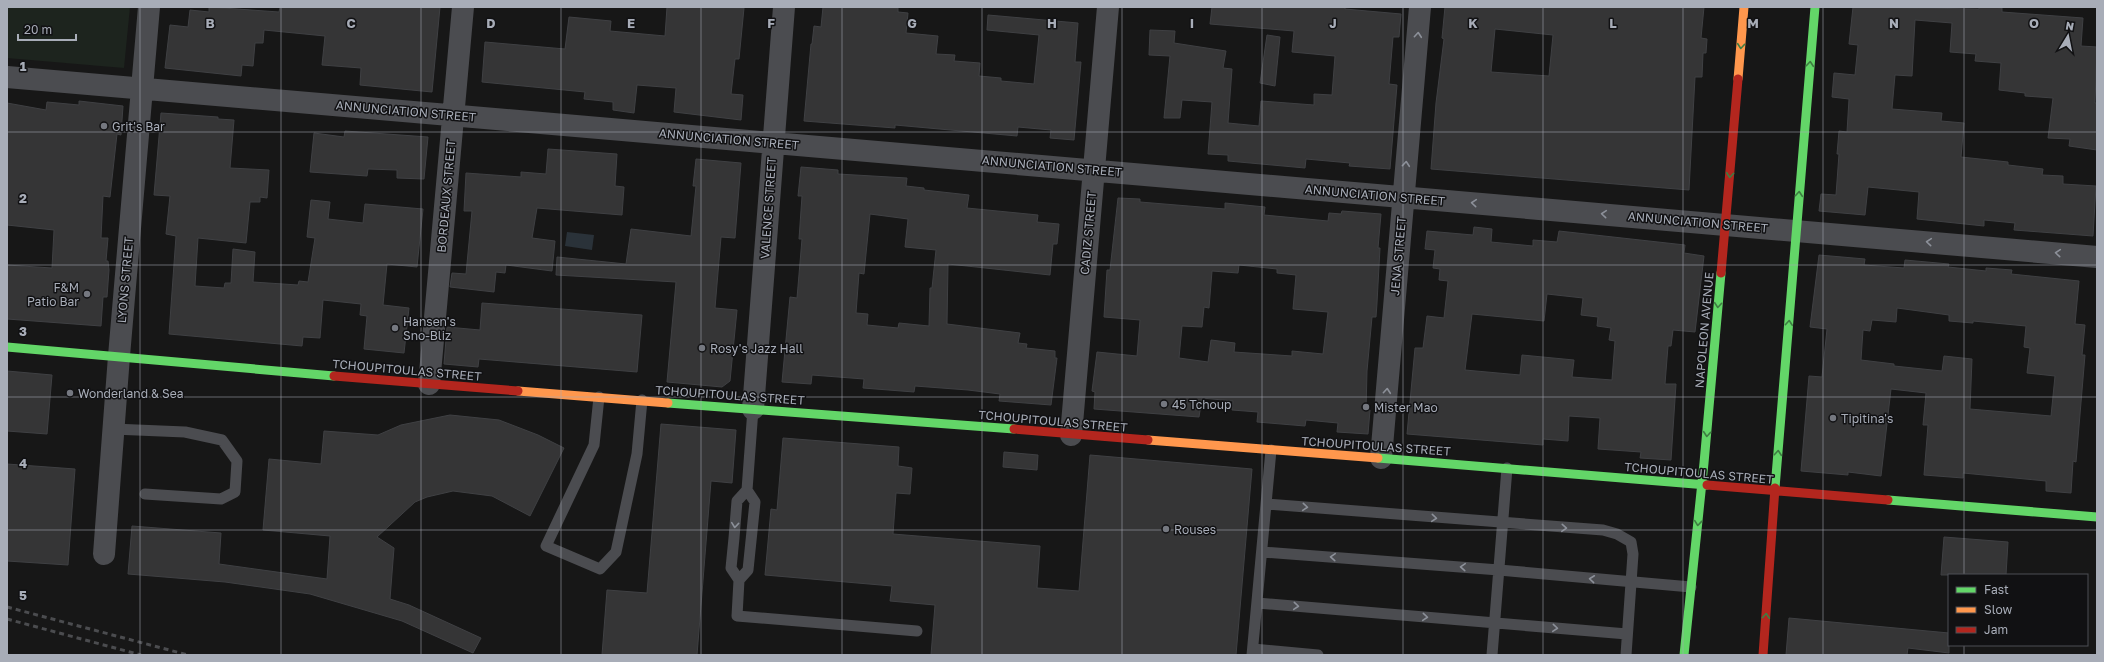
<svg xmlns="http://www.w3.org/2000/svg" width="2104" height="662" font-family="'Golos Text',sans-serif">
  <rect width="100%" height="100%" fill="#171717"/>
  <path fill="#1d241e" d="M7,7H130L124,68L7,58Z"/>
  <path fill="#2a3239" d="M567,232L594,235L592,250L565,246Z"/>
  <path fill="#353536" stroke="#3f4043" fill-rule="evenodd" d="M209,7L279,12L280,7H440L432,92L360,85L361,68L322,65L325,36L264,30L263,43H255L253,66L242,65L241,76L165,68L170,25L188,27L190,10L209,12Z
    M667,7L744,8L739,59H735L731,94L743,95L741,120L674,112L676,88L637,85L634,113L613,110V102L584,99L585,92L482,82L485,42L565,49L569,17L611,21L610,31L665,36Z
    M823,7L898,8V12L908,13L906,33L938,36L936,54L955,55L954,61L980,63L979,76L1001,78V81L1034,84L1039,35L987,30L988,15L1078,23L1075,62H1081L1074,140L1050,138L1051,130L1018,127L1017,136L895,125V128L804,121L811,44H812L814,26L821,27Z
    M1212,7H1345V9L1401,14L1399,37H1393L1389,84L1397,85L1390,169L1349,166L1350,163L1306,159L1305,168L1228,161V155L1208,154L1212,102L1182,100L1180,118H1164L1170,56L1149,55L1150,30L1175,31L1174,43L1226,51L1223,68L1232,69L1228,123L1259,126L1261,101L1314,105V94L1332,95L1335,56L1292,52L1294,31L1210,24Z
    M1445,7H1704L1701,38L1707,39L1706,53H1703L1702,77H1695L1689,190L1431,169L1436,103L1444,39L1442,38ZM1495,29L1553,35L1549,76L1491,72Z
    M1853,7L1979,9V7H1993L2002,8V12L2083,18L2081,46L2097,47L2095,103H2097V150L2069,146L2070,139L2048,138L2053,98L2025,96V93L1999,90L2001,63L1975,61L1976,54L1950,52L1952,23L1915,20L1912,76L1895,75L1892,109L1942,113L1941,121L1964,123L1961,157L2008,162V165L2043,169L2042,175L2063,176V184L2096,186L2093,236L2014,230L2015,223L1984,220V226L1917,219L1919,192L1868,187L1865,215L1819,211L1821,194L1836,195L1839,154H1837L1839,131L1847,132L1849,99L1832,97L1834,73L1855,75L1858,45L1849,44Z
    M1267,35L1280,37L1275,86L1260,83Z
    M79,101L123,106L121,135L117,134L110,197L103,196L101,238H108L106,261H108L109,270L107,297H103L101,326L7,319V265L52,268L54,230L7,225V103L46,110L47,102L79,105Z
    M161,113L218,117V119L234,120L230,168L269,170L267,198L260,197V202H250L246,243L198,238L195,286L224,288L225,283H231L233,249L255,252L253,282L298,285L299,281L308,282L315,238L307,237L311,200L330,202L328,219L363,223L365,204L423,209L417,267L387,264L383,305L409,308L404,353L364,349L367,316L360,315L361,304L323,300L320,338L303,337L302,346L169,334L176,236L166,234L170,196L154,195Z
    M345,131L428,137L424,179L397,178V170L368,169L367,176L310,172L314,133L344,137Z
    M548,149L617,154L615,186L624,187L622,215L537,208L532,238L555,241L552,271L506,265L505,273L496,272L494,292L450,287L452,273L466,274L472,211H464L466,173L521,177V172L546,174Z
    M696,159L741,163L735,238L721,237L715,308L737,310L730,381L722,387L667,382L676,282L556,275L557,257L626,264L631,229L691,236L696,186H693Z
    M801,167L838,170V174L907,178L906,186L924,188V190L969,195L967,208L1038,215L1037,222L1059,224L1057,244H1053L1050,275L948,264L947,324L1020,333L1018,343L1027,344L1026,348L1055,351V358H1057L1051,405L999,401L1000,394L968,390L915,386L914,392L863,388L864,379L812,375L811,384L782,382L790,297L797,298L802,239H799L802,196H798ZM870,214L908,219L905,247L936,250L932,288H930L929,326L899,323L898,328L867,325L868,314L856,313L859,273L864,274Z
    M1118,198L1140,199V202L1225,209V203L1265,207L1264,215L1328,221L1329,213L1341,214L1342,211L1381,214L1378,248H1380L1377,303L1376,317H1372L1367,371L1366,410H1370L1368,434L1337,432L1338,423L1306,420L1305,426L1257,422L1258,412L1232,410L1233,401L1202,398L1199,417L1094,409L1095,392L1092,391L1097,352L1137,356L1140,320L1104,317L1107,270H1110ZM1239,265L1277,269V273L1296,275L1293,309L1328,312L1323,354L1292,351V356L1234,352L1235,343L1211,340L1208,362L1179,358L1182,326L1202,327L1204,307L1209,308L1212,271L1238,273Z
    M1474,227L1492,229L1491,242L1533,246V240L1557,242L1559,231L1685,245L1684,253L1704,256L1695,332L1673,330L1671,346H1668L1665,384H1676L1671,460L1640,458L1641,452L1598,449L1600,418L1569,416L1568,441L1543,439V445L1407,434L1415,348H1423L1427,316L1444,318L1448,281L1439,280L1440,269L1433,268L1435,250L1425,249L1427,231L1473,235ZM1547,294L1583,298L1581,315L1598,317L1597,326L1611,328L1609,340L1615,341L1612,380L1572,377L1574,360L1522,355L1520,375L1465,370L1472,314L1544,321Z
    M1819,255L1865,259L1864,265L1904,268L1905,260L1949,264L1948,267L1986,271V268L2012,270L2011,274L2079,281L2075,324L2085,325L2082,355H2085L2076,462L2073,461L2071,493L2046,491V481L1963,473V478L1924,475L1928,425H1923L1926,393L1891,389L1881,476L1848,472V475L1801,471L1809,376L1822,377L1827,329L1810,327ZM1897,308L1949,315V321L1973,323V321L2026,326L2024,347L2030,348L2027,373L2055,376L2051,416L1970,409L1972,359L1944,356L1942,371L1894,366V364L1861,360L1863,330L1870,331L1872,320L1896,322Z
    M482,303L642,315L637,372L479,359L478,367L444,364L447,327L480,330Z
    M7,371L52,375L47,434L7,431Z
    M450,415L499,420L538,435L564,448L530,516L492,496L453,491L427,497L415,502L377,537L394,548L390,599L409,605L481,638L473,653L402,621L310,594L225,582L128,574L132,526L221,533L219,564L327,579L330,536L263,530L269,459L321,464L324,431L378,435L401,425Z
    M661,424L736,430L732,483L711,481L697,655H602L607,590L647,593Z
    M783,438L899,447L898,466L912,468L910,494L896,493L893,534L1040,546L1037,588L1079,591L1090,455L1252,469L1236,655H931L935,605L890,601L892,586L765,575L771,509L777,510Z
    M1004,452L1038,455L1037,470L1003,467Z
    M7,464L75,469L68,565L7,561Z
    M1944,537L2008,542L2006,575H1941Z
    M1789,618L1949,633V653L1908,648L1907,655H1786Z"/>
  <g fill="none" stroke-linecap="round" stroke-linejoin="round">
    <path stroke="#4b4c50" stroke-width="11" d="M599,397L594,445L546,546L600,569L616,552L637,454L642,400
      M753,409L747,490L755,502L748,570L739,580L737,616L917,631
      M113,429L185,432L222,440L237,461L235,492L221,499L145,494
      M1266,504L1603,530L1617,534L1631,542L1633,554L1626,655
      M1262,552L1499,570L1691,587
      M739,580L731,568L734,538L737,501L747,490
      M1257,603L1627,634
      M1253,649L1318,655
      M1252,655L1271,450
      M1492,655L1507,468"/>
    <path stroke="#4b4c50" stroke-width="22" d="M7,77L2097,257
      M429,384L463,7
      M753,409L784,7
      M1071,435L1108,7
      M1381,458L1420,7
      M104,554L119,356L149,7"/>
    <path stroke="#63d668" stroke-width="9" d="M7,347L334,376
      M668,403L1014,429
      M1378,458L1707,485
      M1775,488L1815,7
      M1888,500L2097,517
      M1684,655L1704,463L1721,273"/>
    <path stroke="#ff974d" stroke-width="9" d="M1738,79L1744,7
      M518,391L668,403
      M1148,440L1378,458"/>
    <path stroke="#b3261e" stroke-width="9" d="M1721,273L1738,79
      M334,376L518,391
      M1014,429L1148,440
      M1707,485L1888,500
      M1763,655L1775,488"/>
    <path stroke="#4b4c4f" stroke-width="3" stroke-dasharray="5 4" stroke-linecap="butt" d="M7,607L188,655
      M7,619L141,655"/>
  </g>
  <defs><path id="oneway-chevron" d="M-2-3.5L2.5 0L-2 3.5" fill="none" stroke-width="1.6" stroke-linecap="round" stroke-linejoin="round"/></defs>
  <g stroke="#8c9099">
    <use href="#oneway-chevron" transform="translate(1418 35) rotate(-85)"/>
    <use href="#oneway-chevron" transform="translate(1406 164) rotate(-85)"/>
    <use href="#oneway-chevron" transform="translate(1474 203) rotate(-175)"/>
    <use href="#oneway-chevron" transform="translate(1604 214) rotate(-175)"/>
    <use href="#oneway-chevron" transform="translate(1929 242) rotate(-175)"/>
    <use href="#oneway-chevron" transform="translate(2058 253) rotate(-175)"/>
    <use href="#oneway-chevron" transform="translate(1387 391) rotate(-85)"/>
    <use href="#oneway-chevron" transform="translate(1305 507) rotate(5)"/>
    <use href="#oneway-chevron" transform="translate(1434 518) rotate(5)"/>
    <use href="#oneway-chevron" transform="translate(735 525) rotate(96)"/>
    <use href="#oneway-chevron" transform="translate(1564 528) rotate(4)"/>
    <use href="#oneway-chevron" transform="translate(1333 557) rotate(-176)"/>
    <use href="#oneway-chevron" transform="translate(1463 567) rotate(-176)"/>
    <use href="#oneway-chevron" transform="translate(1592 579) rotate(-174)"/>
    <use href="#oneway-chevron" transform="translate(1296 606) rotate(5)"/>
    <use href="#oneway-chevron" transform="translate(1425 617) rotate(5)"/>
    <use href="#oneway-chevron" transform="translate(1555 628) rotate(5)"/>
  </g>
  <g stroke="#3e7d42">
    <use href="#oneway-chevron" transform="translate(1741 46) rotate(95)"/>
    <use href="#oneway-chevron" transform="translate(1810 64) rotate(-85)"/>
    <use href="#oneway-chevron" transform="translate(1730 175) rotate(95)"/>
    <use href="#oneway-chevron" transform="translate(1799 194) rotate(-85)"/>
    <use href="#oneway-chevron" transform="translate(1718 305) rotate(95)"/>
    <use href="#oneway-chevron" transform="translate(1789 323) rotate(-85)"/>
    <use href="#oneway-chevron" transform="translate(1707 434) rotate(95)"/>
    <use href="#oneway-chevron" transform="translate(1778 453) rotate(-85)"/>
    <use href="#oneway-chevron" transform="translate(1698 523) rotate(96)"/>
    <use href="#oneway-chevron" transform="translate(1766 616) rotate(-86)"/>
  </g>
  <path fill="none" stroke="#a8adb8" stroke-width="1" stroke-opacity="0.55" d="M140,7V655M281,7V655M421,7V655M561,7V655M701,7V655M842,7V655M982,7V655M1122,7V655M1262,7V655M1403,7V655M1543,7V655M1683,7V655M1823,7V655M1964,7V575M7,132H2097M7,265H2097M7,397H2097M7,530H2097M1964,645V655"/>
  <g fill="#757880" stroke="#111113" stroke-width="1.5">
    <circle cx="104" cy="126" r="4"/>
    <circle cx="87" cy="294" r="4"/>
    <circle cx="395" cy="328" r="4"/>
    <circle cx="702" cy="348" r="4"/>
    <circle cx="70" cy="393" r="4"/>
    <circle cx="1164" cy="404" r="4"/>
    <circle cx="1366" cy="407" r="4"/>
    <circle cx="1833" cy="418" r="4"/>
    <circle cx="1166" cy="529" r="4"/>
  </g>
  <g text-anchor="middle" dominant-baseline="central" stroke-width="3" stroke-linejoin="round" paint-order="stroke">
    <g font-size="12" fill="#a8adb8" stroke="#111113">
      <text transform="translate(406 111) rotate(5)">ANNUNCIATION STREET</text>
      <text transform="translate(729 139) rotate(5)">ANNUNCIATION STREET</text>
      <text transform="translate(1052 166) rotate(5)">ANNUNCIATION STREET</text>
      <text transform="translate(1375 195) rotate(5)">ANNUNCIATION STREET</text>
      <text transform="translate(446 196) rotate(-85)">BORDEAUX STREET</text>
      <text transform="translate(768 208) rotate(-86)">VALENCE STREET</text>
      <text transform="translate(1698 222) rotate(5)">ANNUNCIATION STREET</text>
      <text transform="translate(1088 233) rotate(-85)">CADIZ STREET</text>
      <text transform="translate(1398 256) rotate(-85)">JENA STREET</text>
      <text transform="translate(125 280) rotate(-85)">LYONS STREET</text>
      <text transform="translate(1704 330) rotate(-85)">NAPOLEON AVENUE</text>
      <text transform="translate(407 370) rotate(5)">TCHOUPITOULAS STREET</text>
      <text transform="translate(730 395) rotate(4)">TCHOUPITOULAS STREET</text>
      <text transform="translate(1053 421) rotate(5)">TCHOUPITOULAS STREET</text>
      <text transform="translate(1376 446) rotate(4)">TCHOUPITOULAS STREET</text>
      <text transform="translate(1699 473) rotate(5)">TCHOUPITOULAS STREET</text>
    </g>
    <g font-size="12" fill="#a8adb8" stroke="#111113" text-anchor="start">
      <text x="112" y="126">Grit's Bar</text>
      <text x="79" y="287" text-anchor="end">F&amp;M<tspan x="79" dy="14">Patio Bar</tspan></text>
      <text x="403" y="321">Hansen's<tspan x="403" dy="14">Sno-Bliz</tspan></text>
      <text x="710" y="348">Rosy's Jazz Hall</text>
      <text x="78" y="393">Wonderland &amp; Sea</text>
      <text x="1172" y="404">45 Tchoup</text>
      <text x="1374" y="407">Mister Mao</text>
      <text x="1841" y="418">Tipitina's</text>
      <text x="1174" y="529">Rouses</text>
    </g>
  </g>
  <g font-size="13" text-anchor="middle" font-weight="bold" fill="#a8adb8" stroke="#111113" stroke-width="3" stroke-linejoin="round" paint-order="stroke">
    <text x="210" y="28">B</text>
    <text x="351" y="28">C</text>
    <text x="491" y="28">D</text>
    <text x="631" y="28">E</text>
    <text x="771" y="28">F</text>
    <text x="912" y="28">G</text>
    <text x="1052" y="28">H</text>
    <text x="1192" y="28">I</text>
    <text x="1333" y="28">J</text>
    <text x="1473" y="28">K</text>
    <text x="1613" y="28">L</text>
    <text x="1753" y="28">M</text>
    <text x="1894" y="28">N</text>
    <text x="2034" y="28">O</text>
    <text x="23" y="71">1</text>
    <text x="23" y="203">2</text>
    <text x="23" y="336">3</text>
    <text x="23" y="468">4</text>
    <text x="23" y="600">5</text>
  </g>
  <rect width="2104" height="662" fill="none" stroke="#a8adb8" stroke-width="16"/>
  <rect x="1948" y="574" width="140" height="72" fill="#111113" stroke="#4d4f55"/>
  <rect x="1956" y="587" width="20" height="6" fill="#63d668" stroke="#4d4f55"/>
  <text x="1984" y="594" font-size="12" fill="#a8adb8">Fast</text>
  <rect x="1956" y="607" width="20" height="6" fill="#ff974d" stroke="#4d4f55"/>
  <text x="1984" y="614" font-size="12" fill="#a8adb8">Slow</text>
  <rect x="1956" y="627" width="20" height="6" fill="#b3261e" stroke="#4d4f55"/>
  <text x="1984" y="634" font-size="12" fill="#a8adb8">Jam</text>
  <g transform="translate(2068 36) rotate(10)" stroke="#111113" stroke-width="3" paint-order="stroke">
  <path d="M0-3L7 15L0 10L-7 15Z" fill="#a8adb8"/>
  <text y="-6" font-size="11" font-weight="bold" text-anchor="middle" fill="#a8adb8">N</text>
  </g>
  <path d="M18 34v6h58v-6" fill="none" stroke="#a8adb8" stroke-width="2"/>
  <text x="24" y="34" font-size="12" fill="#a8adb8" stroke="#111113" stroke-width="3" paint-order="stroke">20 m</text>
</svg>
